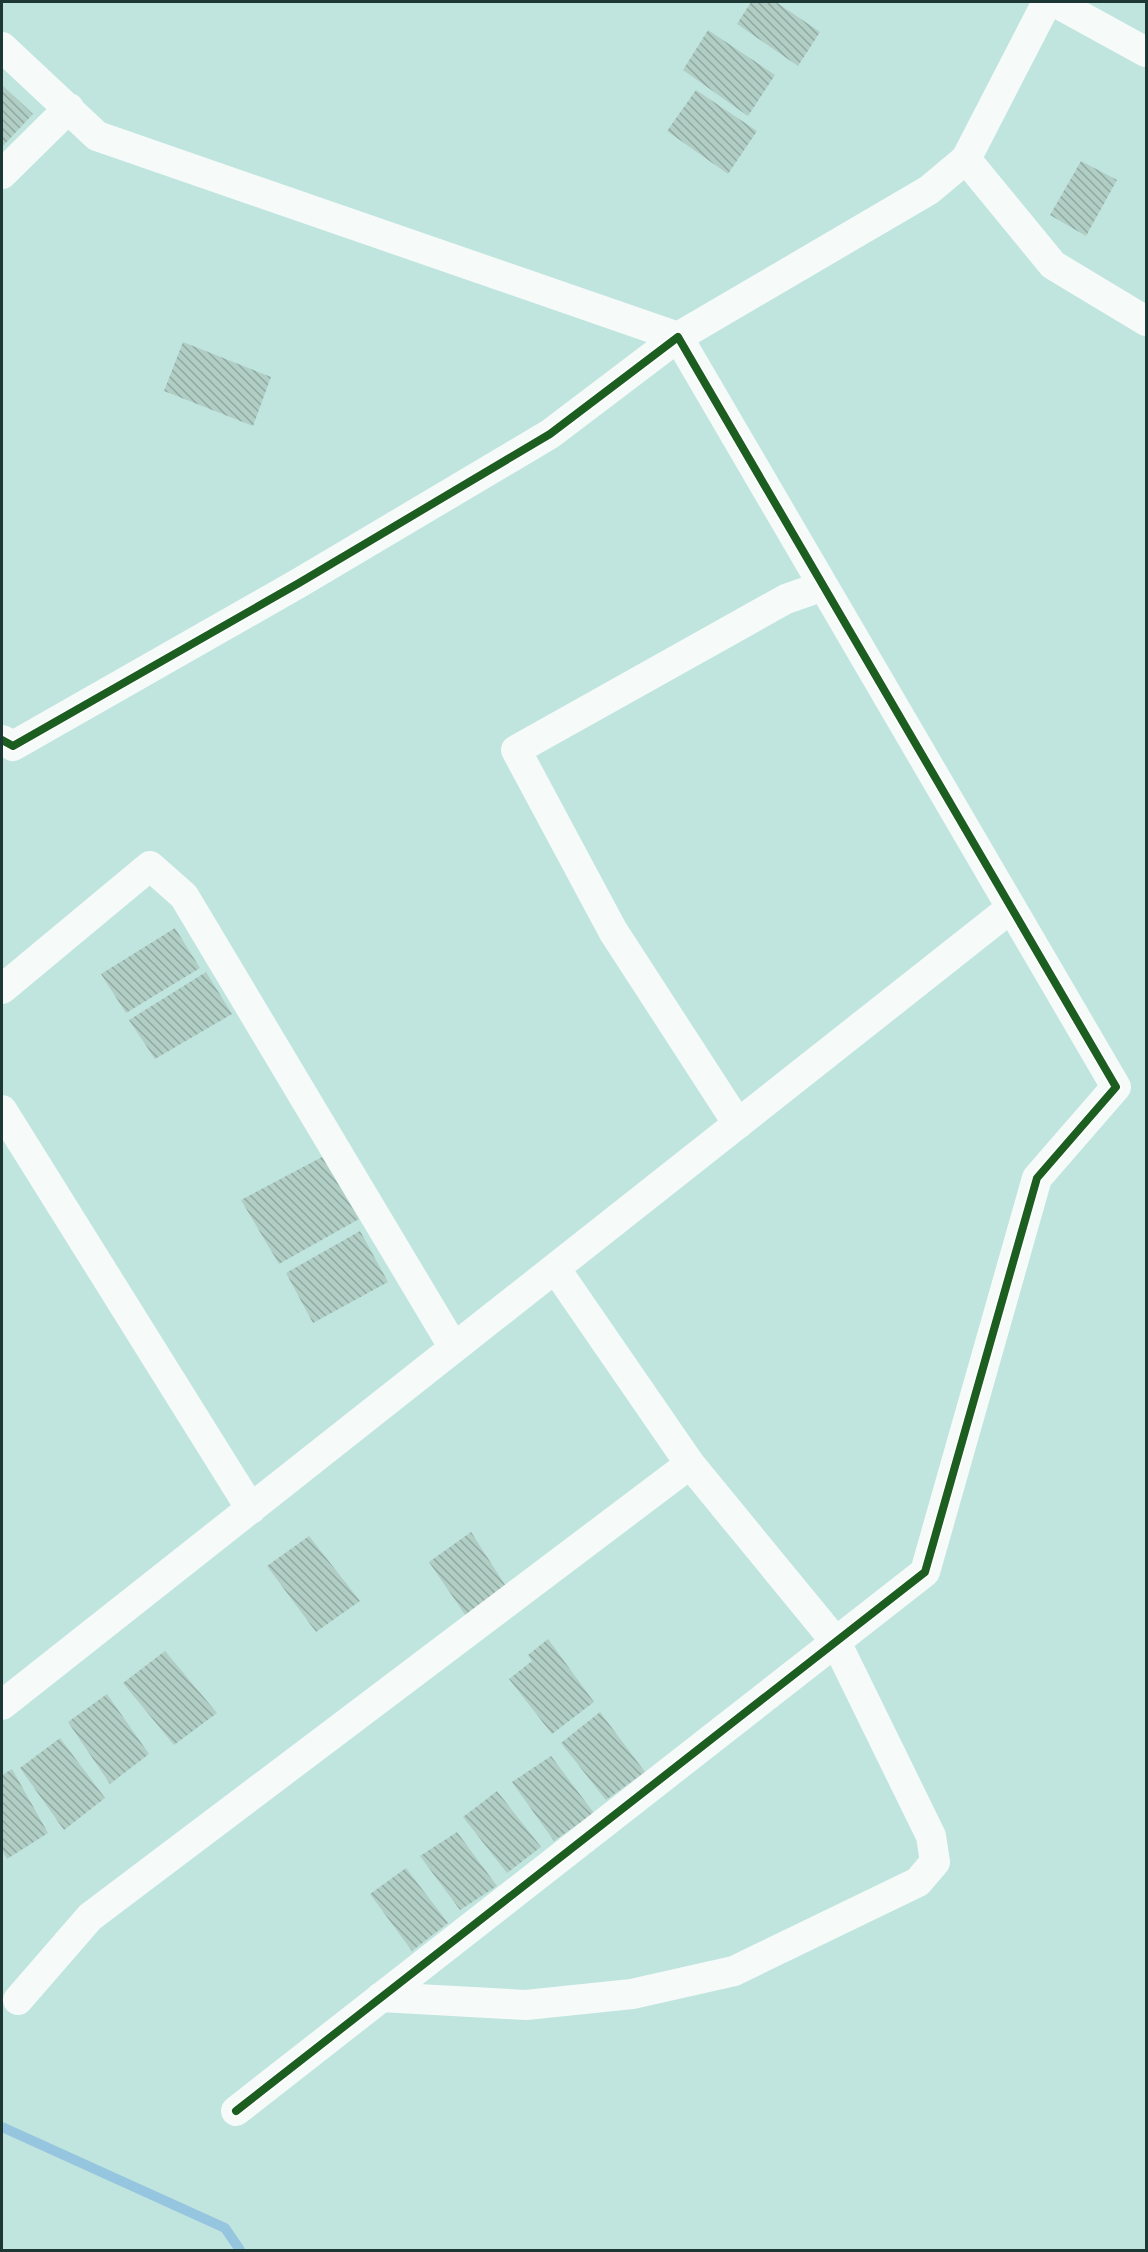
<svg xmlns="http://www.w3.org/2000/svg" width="1148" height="2252" font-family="'Source Sans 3',sans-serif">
  <defs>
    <pattern id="building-back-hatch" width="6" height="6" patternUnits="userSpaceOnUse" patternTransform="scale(1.5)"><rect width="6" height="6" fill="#b1cec5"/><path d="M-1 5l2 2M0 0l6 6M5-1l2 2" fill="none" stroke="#8fa8a1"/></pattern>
  </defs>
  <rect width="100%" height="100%" fill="#c0e5de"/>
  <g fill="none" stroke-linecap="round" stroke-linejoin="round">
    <path stroke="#95c5df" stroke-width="10" d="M2,2127L225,2228L240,2250"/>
  </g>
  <path fill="url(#building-back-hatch)" d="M751,2H776L820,32L798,66L737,24Z
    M708,30L775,75L748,116L683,70Z
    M2,85L33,114L2,147Z
    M696,90L757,131L728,174L667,131Z
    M1081,161L1117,180L1086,236L1050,215Z
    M183,342L271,377L253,426L164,391Z
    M175,928L200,968L126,1013L101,974Z
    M206,972L232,1014L155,1059L129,1020Z
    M322,1157L359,1219L279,1264L241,1200Z
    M360,1231L388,1282L313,1323L286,1273Z
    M471,1532L507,1588L466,1616L429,1562Z
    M309,1536L360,1601L316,1632L267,1566Z
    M548,1639L594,1702L552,1734L509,1679L532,1661L528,1655Z
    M165,1651L217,1713L174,1745L123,1683Z
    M107,1694L149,1754L110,1784L68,1722Z
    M600,1712L645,1772L606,1800L561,1743Z
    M60,1738L105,1798L64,1830L20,1768Z
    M551,1756L594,1813L554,1841L512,1782Z
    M12,1769L48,1833L7,1859L2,1850V1775Z
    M497,1791L541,1847L507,1873L463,1817Z
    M457,1832L497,1886L460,1910L420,1856Z
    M406,1868L448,1923L412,1951L370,1894Z"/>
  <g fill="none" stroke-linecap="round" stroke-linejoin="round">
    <path stroke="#f6fbfa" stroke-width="30" d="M1055,2L1146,52
      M2,47L97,136L678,337L929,190L966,159L1047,2
      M966,159L1053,265L1146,321
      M2,174L69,108
      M2,740L13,746L299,583L550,434L678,337L1116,1087L1037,1178L925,1572L236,2111
      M2,989L150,866L184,896L454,1348
      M2,1110L251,1509
      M738,1124L613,931L516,750L786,599L823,586
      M2,1705L1011,908
      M381,1997L526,2005L632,1994L734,1971L918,1882L935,1862L931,1836L836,1642L690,1464L555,1268
      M18,2000L90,1917L690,1464"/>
    <g stroke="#fff" stroke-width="11">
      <path id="cycleway" d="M2,740L13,746L299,583L550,434L678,337L1116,1087L1037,1178L925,1572L236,2111"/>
    </g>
    <use href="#cycleway" stroke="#1b5e20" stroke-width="8"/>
  </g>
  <rect width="1148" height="2252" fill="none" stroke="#1d3834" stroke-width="6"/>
</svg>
